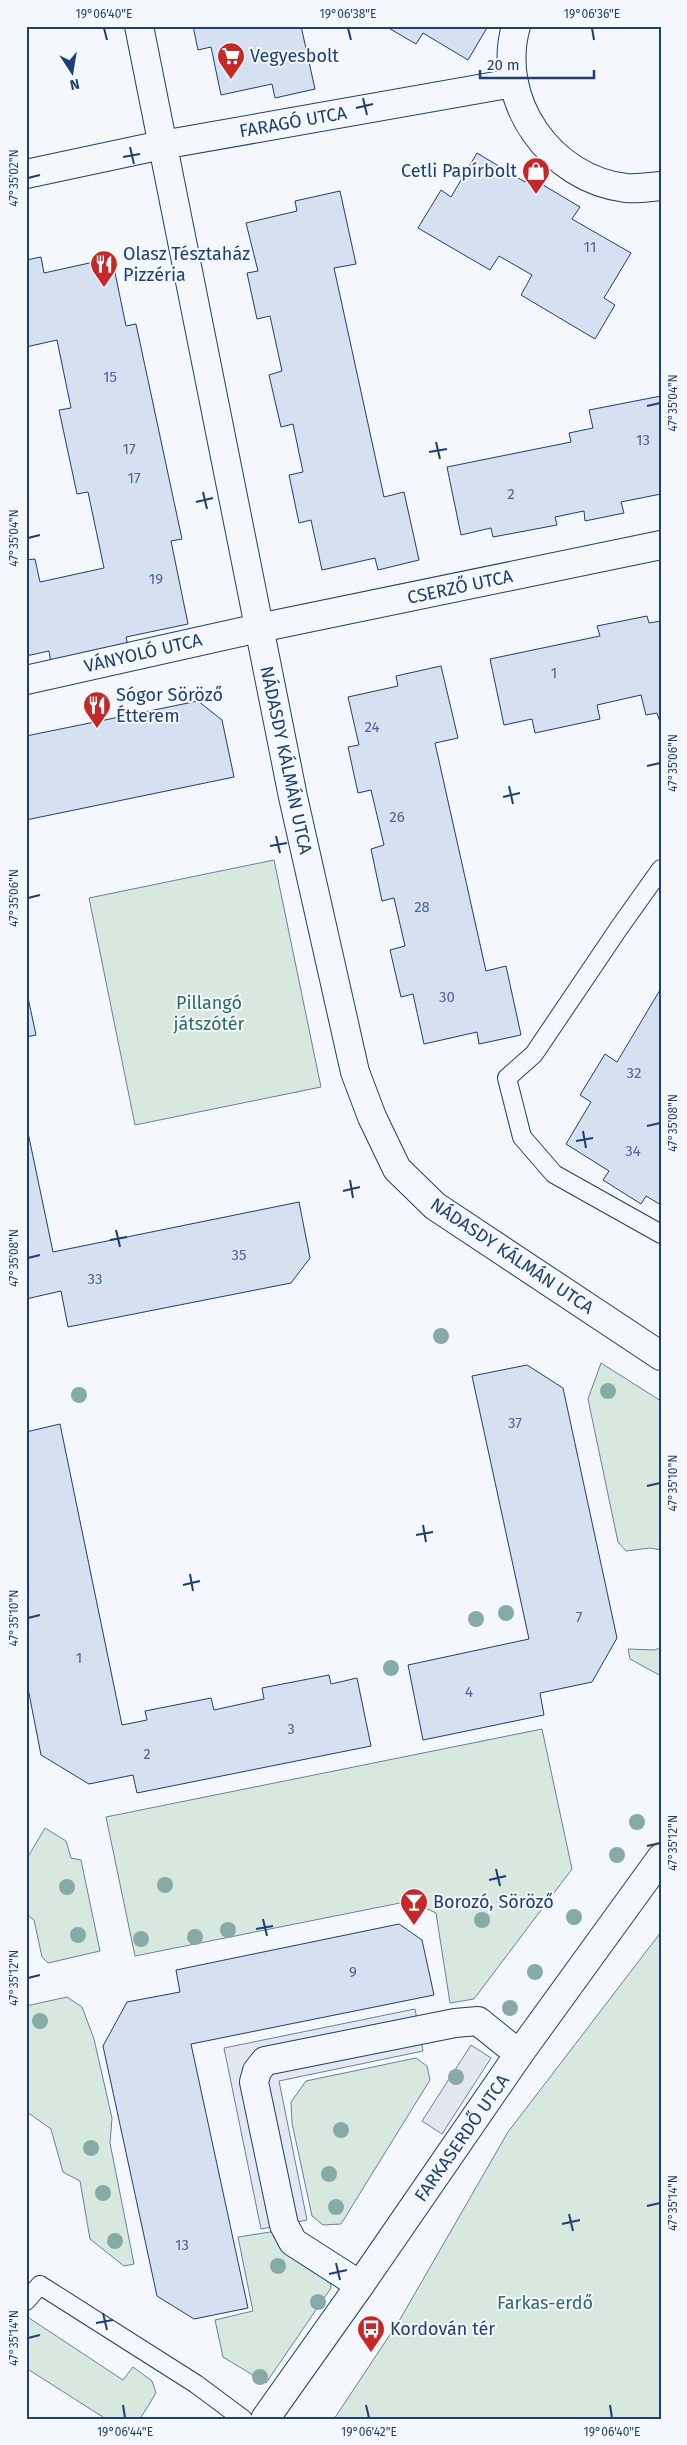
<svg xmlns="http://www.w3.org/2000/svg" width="687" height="2445" font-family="'Fira Sans',sans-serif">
  <rect width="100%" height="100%" fill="#f4f7fb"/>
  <path fill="#d7e8df" stroke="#687fa3" d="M274,860L321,1087L135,1125L89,898Z
    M601,1363L661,1401V1550L650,1548L626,1551L618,1542L588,1399Z
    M661,1647V1676L630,1659L628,1649L655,1650Z
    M542,1729L572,1869L474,1999L450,2003L436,1913L410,1901L135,1956L106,1817Z
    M45,1828L66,1841L71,1858L81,1860L100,1951L48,1963L42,1957L34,1920L26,1914V1860Z
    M661,1932V2419H334L399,2321L508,2132Z
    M67,1997L82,2007L94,2039L112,2118L110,2143L134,2264L124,2266L90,2239L80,2181L63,2172L51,2129L27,2112L26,2006Z
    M416,2058L427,2066L430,2080L341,2224L323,2225L312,2216L292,2123L291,2102L306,2081Z
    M277,2231L330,2280L331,2288L266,2383L223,2357L215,2320L253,2311L238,2237Z
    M26,2316L123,2380L133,2367L152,2381L156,2393L140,2419H106L26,2368Z"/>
  <path fill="#e3e8f0" stroke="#687fa3" d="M415,2009L423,2051L279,2081L307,2220L261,2229L224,2048Z
    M471,2045L491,2058L442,2134L422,2121Z"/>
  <path fill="#d5e0f0" stroke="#1d3f73" d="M193,26H301L315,89L275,98L272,84L221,95L211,47L198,50Z
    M385,26H488L468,60L423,33L416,44Z
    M477,153L525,182L528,176L580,207L572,219L631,253L604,298L615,305L595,339L521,295L532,275L499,256L490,270L418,228L441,190L451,197Z
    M340,191L356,264L334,268L384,497L404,492L419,560L378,570L375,558L322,570L311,520L299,523L289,475L303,472L293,424L281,427L269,375L282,371L270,316L257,319L247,273L258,271L246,223L297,211L295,201Z
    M41,257L44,273L112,258L126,326L136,324L182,539L171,541L188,624L126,637L128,646L51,663L49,651L26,656V560L35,559L40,582L104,568L88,492L77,494L59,410L71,408L57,340L26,347V260Z
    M661,396V494L621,502L624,513L585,521L584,511L555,517L557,525L493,537L491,528L461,535L447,467L571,442L569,433L593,428L589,410Z
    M647,616L649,623L661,621V725L657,713L646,715L641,695L597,705L600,719L535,733L532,719L504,725L490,659L600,636L597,626Z
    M441,666L458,738L435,743L486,971L506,966L521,1035L479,1044L477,1032L424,1044L413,994L401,997L390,950L405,946L394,898L382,901L371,849L384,845L371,790L358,793L348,747L359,745L348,697L398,686L396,676Z
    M198,701L222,720L234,777L26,820V736Z
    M26,988L36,1035L26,1037Z
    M660,990L661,1205L646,1196L641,1204L603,1180L609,1171L566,1144L591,1102L580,1095L605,1054L617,1062Z
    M26,1123L53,1252L299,1202L310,1258L291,1283L68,1327L61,1291L26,1299Z
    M527,1365L563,1388L617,1638L592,1682L540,1693L544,1715L423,1740L408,1665L529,1639L472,1376Z
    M60,1424L122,1725L147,1720L145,1711L211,1698L214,1710L264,1699L262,1688L329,1675L331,1684L357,1678L371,1746L137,1793L133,1775L89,1784L41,1755L26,1678V1432Z
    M399,1924L422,1940L434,1995L191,2044L248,2308L194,2319L157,2296L103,2046L127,2002L180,1992L176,1970Z"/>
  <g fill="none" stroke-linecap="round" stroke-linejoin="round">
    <g stroke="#1d3f73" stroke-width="20">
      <path id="service" d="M661,869L619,928L534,1054L507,1078L522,1137L554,1174L661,1234
        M26,2301L40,2285L196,2384L243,2419"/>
    </g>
    <g stroke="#1d3f73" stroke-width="30">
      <path id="minor" d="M139,26L293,797L355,1072L372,1117L397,1169L435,1206L661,1356
        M516,26C495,100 550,179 626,188C637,189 650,187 661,186
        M26,174L162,145L513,83
        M26,680L259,628L661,545
        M360,2285L293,2242L284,2225L254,2082L257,2071L265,2061L455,2023L478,2021L519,2054"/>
    </g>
    <g stroke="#1d3f73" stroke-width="30">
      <path id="tertiary" d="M265,2419L360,2285L519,2054L661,1858"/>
    </g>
    <use href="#service" stroke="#f4f7fb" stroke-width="18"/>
    <use href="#minor" stroke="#f4f7fb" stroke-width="28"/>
    <use href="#tertiary" stroke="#f4f7fb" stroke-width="28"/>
  </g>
  <g fill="#86aba6">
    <circle cx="441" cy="1336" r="8"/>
    <circle cx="608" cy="1391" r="8"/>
    <circle cx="79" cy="1395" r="8"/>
    <circle cx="506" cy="1613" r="8"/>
    <circle cx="476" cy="1619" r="8"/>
    <circle cx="391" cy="1668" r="8"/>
    <circle cx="637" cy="1822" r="8"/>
    <circle cx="617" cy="1855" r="8"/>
    <circle cx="165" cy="1885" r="8"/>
    <circle cx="67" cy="1887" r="8"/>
    <circle cx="574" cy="1917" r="8"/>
    <circle cx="482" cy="1920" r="8"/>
    <circle cx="228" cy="1930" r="8"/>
    <circle cx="78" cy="1935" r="8"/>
    <circle cx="195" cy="1937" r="8"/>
    <circle cx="141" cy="1939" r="8"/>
    <circle cx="535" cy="1972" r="8"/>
    <circle cx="510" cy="2008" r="8"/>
    <circle cx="40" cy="2021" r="8"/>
    <circle cx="456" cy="2077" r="8"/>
    <circle cx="341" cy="2130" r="8"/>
    <circle cx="91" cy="2148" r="8"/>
    <circle cx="329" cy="2174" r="8"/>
    <circle cx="103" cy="2193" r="8"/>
    <circle cx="336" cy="2207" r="8"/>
    <circle cx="115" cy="2241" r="8"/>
    <circle cx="278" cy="2266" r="8"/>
    <circle cx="318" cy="2302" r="8"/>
    <circle cx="260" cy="2377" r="8"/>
  </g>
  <path fill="none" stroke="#1d3f73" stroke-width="2" d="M104,28L107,40M348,28L351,40M592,28L594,40M363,98L367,115M356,108L373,104M130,147L134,164M123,157L140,154M28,178L40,175M647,406L660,403M436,442L440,459M429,452L447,449M203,492L207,509M196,502L213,498M28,538L40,535M647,766L660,763M509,786L513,804M503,797L520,793M276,836L280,853M270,846L287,843M28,898L40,895M647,1126L660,1123M583,1131L586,1148M576,1141L593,1138M350,1180L353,1198M343,1191L360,1187M116,1230L120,1247M110,1240L127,1237M28,1258L40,1255M647,1486L660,1483M423,1525L426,1542M416,1535L433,1532M190,1574L193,1591M183,1585L200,1581M28,1618L40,1615M647,1846L660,1843M496,1869L500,1886M489,1880L506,1876M263,1919L267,1936M256,1929L273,1926M28,1978L40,1975M647,2206L660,2203M569,2214L573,2231M562,2224L580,2220M336,2263L340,2280M329,2274L347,2270M103,2313L107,2330M96,2323L113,2320M28,2338L40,2335M123,2405L125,2418M366,2405L369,2418M610,2405L612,2418"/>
  <defs>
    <g id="supermarket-pin" transform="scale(1.4375)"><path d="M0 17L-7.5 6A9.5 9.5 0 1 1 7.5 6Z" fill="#c62828" stroke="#f4f7fb"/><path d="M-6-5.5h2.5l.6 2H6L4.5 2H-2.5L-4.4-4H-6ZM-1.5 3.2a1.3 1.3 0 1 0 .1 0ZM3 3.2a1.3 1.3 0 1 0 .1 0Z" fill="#fff"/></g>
    <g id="shop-pin" transform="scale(1.4375)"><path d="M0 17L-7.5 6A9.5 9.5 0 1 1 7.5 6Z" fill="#c62828" stroke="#f4f7fb"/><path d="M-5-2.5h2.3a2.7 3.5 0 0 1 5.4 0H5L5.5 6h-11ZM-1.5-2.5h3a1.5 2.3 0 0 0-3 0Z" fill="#fff"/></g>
    <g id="restaurant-pin" transform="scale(1.4375)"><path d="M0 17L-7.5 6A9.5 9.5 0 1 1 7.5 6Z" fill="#c62828" stroke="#f4f7fb"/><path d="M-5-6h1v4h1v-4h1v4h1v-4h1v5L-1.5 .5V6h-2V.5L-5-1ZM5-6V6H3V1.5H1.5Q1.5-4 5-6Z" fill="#fff"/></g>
    <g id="bar-pin" transform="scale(1.4375)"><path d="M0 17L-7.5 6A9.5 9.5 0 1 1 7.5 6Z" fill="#c62828" stroke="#f4f7fb"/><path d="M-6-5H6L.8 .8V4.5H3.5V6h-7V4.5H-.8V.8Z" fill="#fff"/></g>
    <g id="bus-pin" transform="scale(1.4375)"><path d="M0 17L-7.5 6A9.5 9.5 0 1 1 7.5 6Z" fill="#c62828" stroke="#f4f7fb"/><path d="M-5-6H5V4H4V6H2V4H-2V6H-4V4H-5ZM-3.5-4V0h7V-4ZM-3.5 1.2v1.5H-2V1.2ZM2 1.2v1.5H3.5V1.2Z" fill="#fff"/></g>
  </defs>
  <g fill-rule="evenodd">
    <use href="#supermarket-pin" x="231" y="56"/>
    <use href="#shop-pin" x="536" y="171"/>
    <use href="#restaurant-pin" x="104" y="264"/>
    <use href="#restaurant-pin" x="97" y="705"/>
    <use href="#bar-pin" x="414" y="1902"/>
    <use href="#bus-pin" x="371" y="2329"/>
  </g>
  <g text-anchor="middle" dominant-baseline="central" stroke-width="4" stroke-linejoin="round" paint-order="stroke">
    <g font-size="15" fill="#4b6792">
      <text x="590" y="247">11</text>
      <text x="110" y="377">15</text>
      <text x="643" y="440">13</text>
      <text x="129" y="449">17</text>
      <text x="134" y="478">17</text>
      <text x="511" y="494">2</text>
      <text x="156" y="579">19</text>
      <text x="554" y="673">1</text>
      <text x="372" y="727">24</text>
      <text x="397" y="817">26</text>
      <text x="422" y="907">28</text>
      <text x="447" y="997">30</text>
      <text x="634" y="1073">32</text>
      <text x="633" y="1151">34</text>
      <text x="239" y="1255">35</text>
      <text x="95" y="1279">33</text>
      <text x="515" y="1423">37</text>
      <text x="579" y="1617">7</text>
      <text x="79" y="1658">1</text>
      <text x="469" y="1692">4</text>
      <text x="291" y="1729">3</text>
      <text x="147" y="1754">2</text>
      <text x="353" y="1972">9</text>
      <text x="182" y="2245">13</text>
    </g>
    <g font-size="18" fill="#1d3f73" stroke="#f4f7fb" text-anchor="start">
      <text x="250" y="56">Vegyesbolt</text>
      <text x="517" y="171" text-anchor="end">Cetli Papírbolt</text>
      <text x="123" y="254">Olasz Tésztaház<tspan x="123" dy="21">Pizzéria</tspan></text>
      <text x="116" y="695">Sógor Söröző<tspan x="116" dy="21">Étterem</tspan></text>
      <text x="433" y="1902">Borozó, Söröző</text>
      <text x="390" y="2329">Kordován tér</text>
    </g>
    <g font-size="18" fill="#1d3f73" stroke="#f4f7fb">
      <text transform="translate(293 122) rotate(-10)">FARAGÓ UTCA</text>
      <text transform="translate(460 587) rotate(-12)">CSERZŐ UTCA</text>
      <text transform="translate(143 653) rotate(-13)">VÁNYOLÓ UTCA</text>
      <text transform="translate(286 760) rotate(78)">NÁDASDY KÁLMÁN UTCA</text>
      <text transform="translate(512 1256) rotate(34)">NÁDASDY KÁLMÁN UTCA</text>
      <text transform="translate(462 2138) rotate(-55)">FARKASERDŐ UTCA</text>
    </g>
    <g font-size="18" fill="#2c6c60" stroke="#f4f7fb">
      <text x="209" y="1003">Pillangó<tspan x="209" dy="21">játszótér</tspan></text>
      <text x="545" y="2303">Farkas-erdő</text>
    </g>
  </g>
  <rect width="687" height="2445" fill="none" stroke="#f4f7fb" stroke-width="55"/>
  <g transform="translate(72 72) rotate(168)" stroke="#f4f7fb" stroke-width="4" paint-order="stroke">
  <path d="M0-4L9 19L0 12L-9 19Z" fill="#1d3f73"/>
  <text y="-8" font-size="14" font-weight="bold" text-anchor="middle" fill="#1d3f73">N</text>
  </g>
  <path d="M480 70v8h114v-8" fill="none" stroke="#1d3f73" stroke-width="2.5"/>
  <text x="487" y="70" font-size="15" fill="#1d3f73" stroke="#f4f7fb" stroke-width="4" paint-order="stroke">20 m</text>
  <rect x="28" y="28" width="632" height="2390" fill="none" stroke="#1d3f73" stroke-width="2"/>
  <g font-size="12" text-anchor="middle" fill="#1d3f73">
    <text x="104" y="18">19°06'40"E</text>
    <text x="348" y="18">19°06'38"E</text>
    <text x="592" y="18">19°06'36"E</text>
    <text transform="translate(14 178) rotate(-90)" y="4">47°35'02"N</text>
    <text transform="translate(673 403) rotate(-90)" y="4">47°35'04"N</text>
    <text transform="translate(14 538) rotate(-90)" y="4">47°35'04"N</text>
    <text transform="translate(673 763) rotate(-90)" y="4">47°35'06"N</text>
    <text transform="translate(14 898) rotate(-90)" y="4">47°35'06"N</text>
    <text transform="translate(673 1123) rotate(-90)" y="4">47°35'08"N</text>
    <text transform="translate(14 1258) rotate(-90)" y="4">47°35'08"N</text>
    <text transform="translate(673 1483) rotate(-90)" y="4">47°35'10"N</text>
    <text transform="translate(14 1618) rotate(-90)" y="4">47°35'10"N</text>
    <text transform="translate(673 1843) rotate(-90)" y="4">47°35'12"N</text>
    <text transform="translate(14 1978) rotate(-90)" y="4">47°35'12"N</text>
    <text transform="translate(673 2203) rotate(-90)" y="4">47°35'14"N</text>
    <text transform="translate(14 2338) rotate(-90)" y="4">47°35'14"N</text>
    <text x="125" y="2436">19°06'44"E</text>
    <text x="369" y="2436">19°06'42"E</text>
    <text x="612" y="2436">19°06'40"E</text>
  </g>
</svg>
